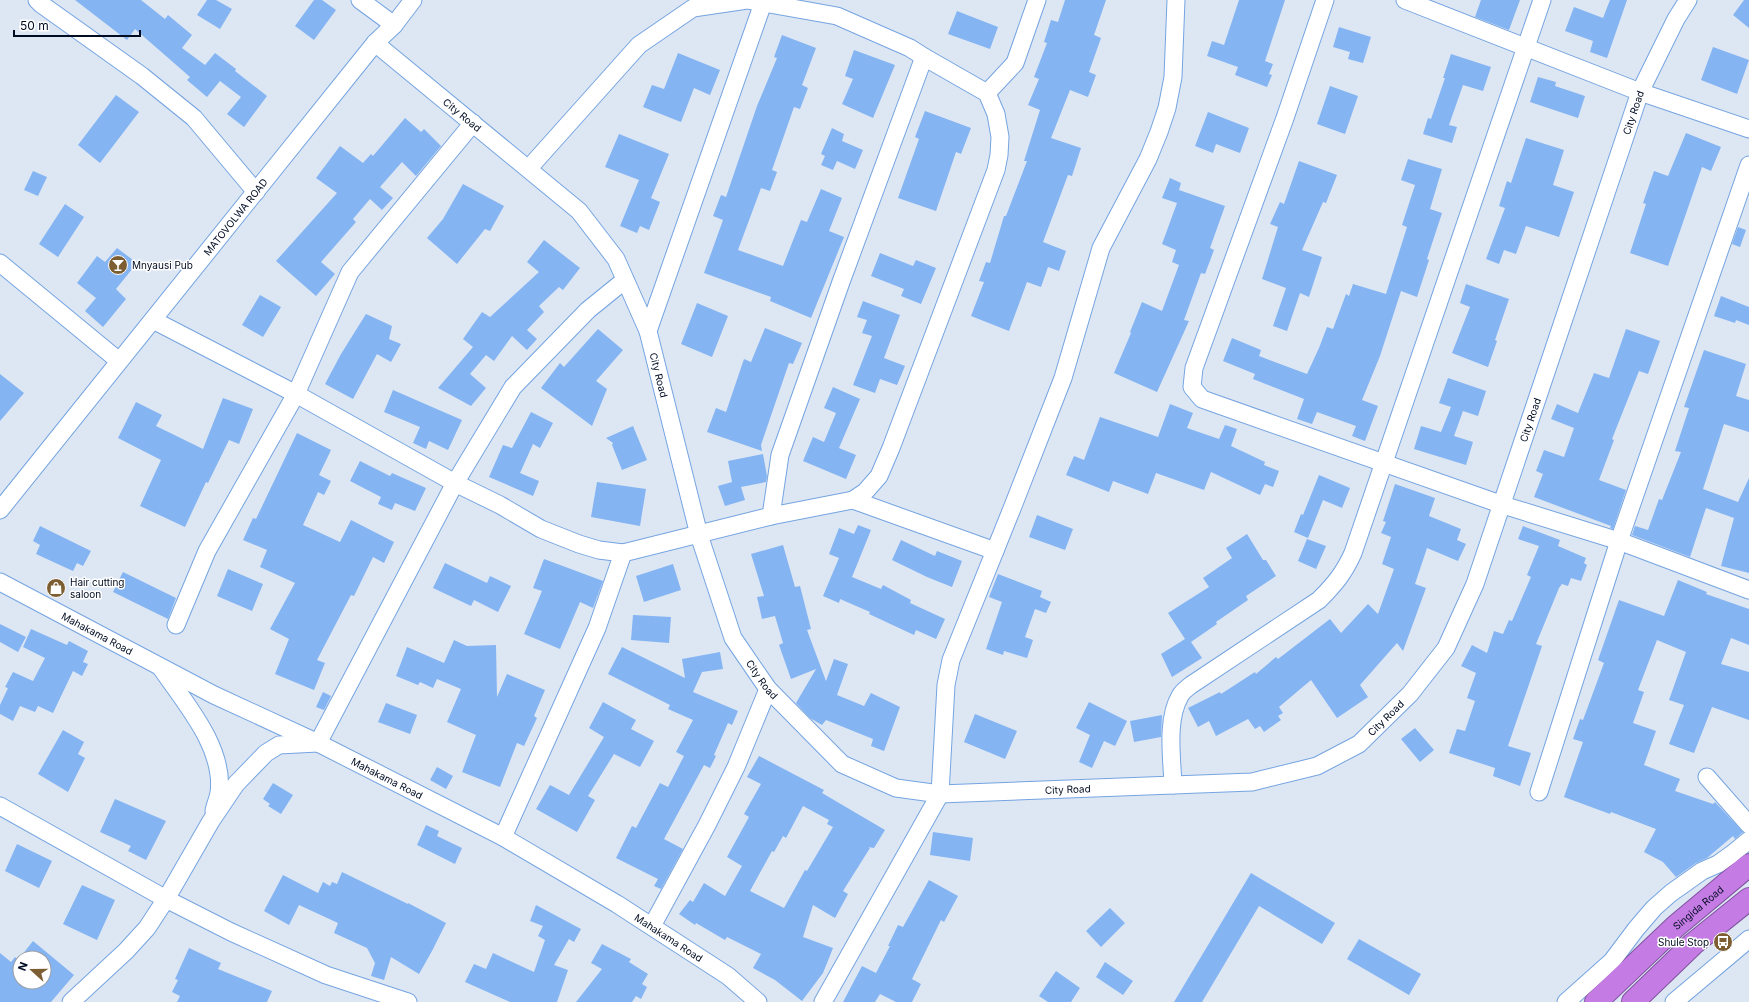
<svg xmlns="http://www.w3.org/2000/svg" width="1749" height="1002" font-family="Inter,sans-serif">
  <rect width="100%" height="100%" fill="#dde7f4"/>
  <path fill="#84b4f2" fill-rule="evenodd" d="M75,0H141L165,19L168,15L192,35L182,48L205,65L215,53L236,69L235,71L267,96L244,127L227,114L241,97L220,81L207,97L187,80L190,77L135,29L127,40Z
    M207,0H216L232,9L220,29L197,15Z
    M314,0H322L336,10L314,40L295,26Z
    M1065,0H1106L1094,35L1101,38L1089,72L1096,75L1088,97L1070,90L1051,138L1081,148L1072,176L1068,175L1043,242L1066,251L1059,271L1048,267L1041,287L1027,282L1009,331L971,316L984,282L979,281L986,262L990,263L1004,216H1006L1027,161H1024L1040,110L1028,105L1039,79L1034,77L1047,43L1044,42L1051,20L1058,22Z
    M1239,0H1285L1265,61L1273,64L1269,74L1272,75L1267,87L1235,75L1238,67L1207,56L1212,41L1224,45Z
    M1481,0H1520L1509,30L1475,17Z
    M1610,0H1627L1607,58L1590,52L1593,41L1565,31L1574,7L1603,18Z
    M1744,0H1749V28L1733,15Z
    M957,11L998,27L990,49L948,34Z
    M1339,27L1371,37L1363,63L1348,59L1350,52L1333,47Z
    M782,35L816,48L802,85L808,88L800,109L794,107L772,170L777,172L770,191L761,188L738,250L783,266L801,220L807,222L821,189L842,198L829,231L844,237L811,318L770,301L771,297L704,273L723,220L713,216L721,195L726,197L757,106L777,58L774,57Z
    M1713,47L1749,60L1737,94L1701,80Z
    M854,50L895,65L873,118L842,104L853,79L845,76Z
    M678,53L720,70L710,95L694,88L681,122L643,107L652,85L664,89Z
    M1451,54L1491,67L1483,91L1463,85L1449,125L1457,127L1452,143L1423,134L1428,118L1431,119L1445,78H1443Z
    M1538,77L1556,82L1555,86L1585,96L1578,118L1530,102Z
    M1330,86L1358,96L1345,134L1317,124Z
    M116,95L139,112L100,163L78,145Z
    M925,111L971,128L961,154L956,152L936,211L898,198L919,139L915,137Z
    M1208,112L1249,128L1240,153L1216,144L1213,153L1195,146Z
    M405,118L421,132L424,129L441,146L416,176L402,162L380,187L393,198L382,210L370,199L353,219L356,222L321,262L335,274L316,296L276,261L337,193L316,178L340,146L363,163L371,154L373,156Z
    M832,128L844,134L842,141L863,150L855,169L837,161L833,170L821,165L825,156L821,154Z
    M1686,133L1721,147L1711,171L1702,167L1668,266L1630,253L1646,204L1643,203L1654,171L1668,176Z
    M619,134L669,154L651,198L660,202L649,230L640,226L637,233L620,226L639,180L605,167Z
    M1526,138L1564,150L1553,185L1574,192L1559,237L1526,226L1516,254L1504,250L1499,264L1486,259L1505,208L1499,206L1507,181L1511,183Z
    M1408,159L1442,169L1430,209L1442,213L1427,259L1429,260L1417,297L1401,291L1380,356L1362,400L1378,406L1365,441L1352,436L1356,426L1317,412L1312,424L1297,419L1304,399L1253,379L1255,374L1223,361L1232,338L1261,350L1259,356L1307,374L1319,348L1327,327L1333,329L1346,294L1349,296L1353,284L1386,294L1407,227L1402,225L1415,185L1401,180Z
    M1299,161L1337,175L1326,203L1323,202L1302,250L1322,257L1309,297L1300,293L1287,331L1273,326L1286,288L1262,279L1278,227L1270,224L1280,202L1284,204Z
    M33,171L47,177L38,196L24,190Z
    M1170,178L1181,183L1179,190L1225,206L1210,248L1214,250L1205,274L1201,273L1184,320L1189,321L1157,392L1114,373L1131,333L1130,332L1142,302L1162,311L1179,265L1172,262L1176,250L1162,244L1177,203L1162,198Z
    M463,184L504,206L490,231L485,229L457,264L427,238L443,219Z
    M65,204L84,217L58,257L39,244Z
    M1738,227L1746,230L1740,247L1732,244Z
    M544,240L580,268L563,290L559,287L539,306L544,312L527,330L537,339L527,350L512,336L494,361L486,355L470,374L486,388L471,406L438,388L473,347L463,339L482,312L490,317L539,272L527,262Z
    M117,248L137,263L116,289L126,299L103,327L85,311L96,298L77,283L97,256L105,262Z
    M880,253L913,266L916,260L936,268L921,304L901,296L904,289L871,276Z
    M1466,284L1509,299L1495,340L1497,341L1488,367L1452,353L1470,307L1460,303Z
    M260,295L281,307L263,337L242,325Z
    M1721,296L1749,307V325L1736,320L1735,323L1714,316Z
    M863,301L900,315L884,358L905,366L897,385L880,379L875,393L853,385L872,336L862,333L867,320L857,317Z
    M697,303L728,316L712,357L681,344Z
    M366,314L392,326L389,339L401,344L391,362L377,354L353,399L325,384L341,354Z
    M765,328L802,343L793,364L789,363L761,445L762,451L707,432L716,408L726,412L744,359L751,362Z
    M598,329L623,350L596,381L607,389L592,426L541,388L560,363L564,367Z
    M1626,329L1660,341L1648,374L1639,371L1612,439L1614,440L1599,480L1626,490L1613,529L1610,528L1611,526L1534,497L1543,474L1536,471L1544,450L1564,457L1574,428L1551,419L1557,404L1578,413L1594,373L1609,378Z
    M1704,350L1746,364L1736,396L1749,400V432L1724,424L1703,489L1738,502L1749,478V573L1721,566L1734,518L1706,508L1690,557L1632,535L1635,526L1648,530L1659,499L1662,500L1681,452L1675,451L1689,408L1684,407Z
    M0,374L24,393L0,421Z
    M1448,378L1486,391L1478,416L1463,411L1454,436L1473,442L1466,465L1414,449L1421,426L1441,432L1451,407L1439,403Z
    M833,387L860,399L839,448L856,455L846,479L803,461L813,437L824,442L836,413L824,408Z
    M393,390L462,420L448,450L429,441L426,449L413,443L420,427L384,412Z
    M223,398L253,409L239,444L229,440L208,483L206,482L185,527L140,506L161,460L118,438L136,402L162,415L156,426L203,449Z
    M1170,404L1193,413L1187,428L1219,439L1225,425L1237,429L1231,446L1265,462L1264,465L1279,471L1273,487L1265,484L1260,495L1211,472L1204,490L1156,473L1148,494L1113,481L1109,492L1066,475L1074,456L1084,460L1100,417L1158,437Z
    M531,412L553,423L540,448L533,444L520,473L539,481L533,496L489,477L503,445L512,448Z
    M633,426L647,460L622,470L612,445L613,443L606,438Z
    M297,433L331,450L319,475L331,481L324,495L318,492L303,525L340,542L351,520L394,542L384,563L373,557L354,596L351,595L317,660L325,663L314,690L275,674L289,639L270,629L295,583L260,567L267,550L243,540L253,518L256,519Z
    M763,454L767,476L766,482L741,487L745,500L725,506L718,486L732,482L728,461Z
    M360,461L390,476L392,473L426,488L415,511L395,503L392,510L378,504L381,497L350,481Z
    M1319,475L1350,488L1342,508L1323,500L1308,538L1294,532L1301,514L1303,515Z
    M597,482L646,489L640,526L591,517Z
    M1395,484L1435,498L1429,516L1461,529L1457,540L1466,544L1458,561L1427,548L1415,584L1426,588L1403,651L1397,643L1360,685L1368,697L1337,718L1311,680L1279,707L1283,713L1278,716L1281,720L1264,732L1260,726L1255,729L1248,719L1216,736L1209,721L1198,727L1188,708L1220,692L1221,694L1255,672L1256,674L1276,657L1278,659L1330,619L1341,633L1368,604L1378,614L1394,569L1382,564L1391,537L1381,533L1386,522L1383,521Z
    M1037,515L1073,529L1065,550L1029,537Z
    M858,525L871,530L852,577L881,589L883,585L911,600L910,603L945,619L936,639L916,630L914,635L869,614L870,612L840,599L839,603L823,596L839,558L829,554L839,528L854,534Z
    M40,526L91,551L83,566L77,563L73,571L36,554L40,545L33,541Z
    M1523,526L1560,540L1558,546L1586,558L1584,563L1587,565L1581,581L1571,578L1568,586L1562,584L1559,588L1536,644L1542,646L1508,746L1531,753L1520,786L1493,776L1495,768L1449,753L1457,729L1465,731L1475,701L1467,698L1476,673L1461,666L1472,645L1487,653L1494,631L1503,634L1509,620L1512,621L1531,577L1527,575L1539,546L1518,539Z
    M1247,534L1263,560H1266L1276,576L1246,596L1248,600L1216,622L1217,624L1191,642L1202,658L1172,677L1161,654L1185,639L1168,613L1209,587L1203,578L1232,558L1226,548Z
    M1307,539L1326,546L1316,569L1298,561Z
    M901,540L935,556L937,551L962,561L952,587L927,577L892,560Z
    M783,545L795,587L800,586L811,629L807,630L826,681L834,659L848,664L837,695L864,706L871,693L900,707L884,751L871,746L873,739L826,720L822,725L810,718L796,703L816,669L791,679L779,645L783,643L775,616L762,619L757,597L764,596L751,554Z
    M544,559L603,581L593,608L580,602L560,649L524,634L542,591L533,588Z
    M445,563L487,583L490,576L511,586L498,612L474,600L471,606L433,588Z
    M673,564L681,590L644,602L636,576Z
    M228,569L263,584L252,611L217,596Z
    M123,572L176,598L168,619L113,592Z
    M998,574L1042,591L1040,597L1051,602L1046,613L1035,609L1025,637L1033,640L1027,658L1004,651L1003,655L986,649L1002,602L989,597Z
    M1678,580L1707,592L1706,594L1749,609V645L1731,638L1721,664L1749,672V720L1712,707L1694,753L1669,744L1684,705L1669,700L1686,652L1657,640L1638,690L1644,692L1633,723L1656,731L1644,765L1680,779L1675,791L1713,804L1715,802L1743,832L1735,839L1733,836L1707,858L1696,863L1676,877L1663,862L1644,852L1656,829L1611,812L1610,814L1564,797L1583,742L1573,739L1580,719L1583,720L1604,663L1598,660L1619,600L1664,616Z
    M633,615L671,617L669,643L631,640Z
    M0,624L26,637L18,652L0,642Z
    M31,629L67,645L69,641L88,651L83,662L88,664L82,676L73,671L53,713L38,706L35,712L20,706L13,721L0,714V705L8,688L5,687L13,672L33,681L45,658L23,647Z
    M454,640L467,646L496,645L497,697L507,674L545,690L534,716L537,718L524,746L517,743L500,787L462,772L476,735L447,722L461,689L437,679L433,688L420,682L418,685L396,676L407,647L444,663Z
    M622,647L685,678L682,659L720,652L723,669L702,672L693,692L738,711L732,725L728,723L714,755L716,756L710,768L704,765L664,839L683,849L661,889L654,886L658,879L616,858L632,826L636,828L660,783L668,787L684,756L676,752L693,720L668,709L670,705L608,674Z
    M323,692L331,696L324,710L316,707Z
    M603,702L636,720L631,729L654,741L640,767L614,754L588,796L595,800L577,832L536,809L550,785L569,795L604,737L589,728Z
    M1089,702L1127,721L1115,746L1104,741L1092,768L1079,762L1090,735L1076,728Z
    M386,703L417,715L410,734L378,722Z
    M975,714L1017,731L1005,759L964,742Z
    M1162,715L1161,737L1134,742L1130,721Z
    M1415,728L1434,750L1420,762L1401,739Z
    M63,730L84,742L78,754L85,758L68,792L38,774Z
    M759,756L824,790L822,793L885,830L874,848L868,847L870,848L843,891L848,894L835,918L813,905L803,937L833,948L823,973L802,1001L775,980L753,968L761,954L727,937L725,940L696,923L695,925L679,914L690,900L693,902L704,883L725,896L742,866L727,857L749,817L744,814L761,784L747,777ZM803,806L829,820L827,824L833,827L807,871L805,870L784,908L750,891L772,851L774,852L783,836L786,838Z
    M437,767L453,776L446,789L430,780Z
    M273,783L293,795L281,814L268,806L270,804L263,799Z
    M115,799L166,821L146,860L128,851L131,846L100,832Z
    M426,825L439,831L437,836L462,848L455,864L417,845Z
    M933,832L973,838L970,861L930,855Z
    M17,844L52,861L39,888L5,871Z
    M342,872L408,904V903L446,923L432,951L419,974L391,957L384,980L371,976L375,963L367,948L334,933L338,923L299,905L289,925L264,911L283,875L318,893L323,882L330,886L332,882L337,884Z
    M1251,873L1335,923L1322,944L1259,906L1202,1002H1174Z
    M929,880L958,896L944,922L941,920L912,979L921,984L912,1002H896L880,994L875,1002H843L862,966L876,973L890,946H888L898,925L903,927Z
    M82,885L115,900L97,940L63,924Z
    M536,905L581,929L574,942L569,939L554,965L568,970L557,1002H510L465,982L474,964L486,969L493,953L534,972L545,940L538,936L543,926L530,921Z
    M1110,908L1125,923L1101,947L1086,931Z
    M1359,939L1421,974L1409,995L1347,959Z
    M33,941L74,975L51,1002H0V953L11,962L15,957L18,960ZM20,958H44V982H20Z
    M602,944L631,959L629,962L648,974L642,984L647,987L641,999L636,996L632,1002H576L602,969L591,963Z
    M189,948L221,963L218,969L272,991L267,1002H177L180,996L172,992L178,980L175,979Z
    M1105,962L1133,981L1123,995L1096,977Z
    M1056,971L1080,988L1071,1002H1048L1039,996Z"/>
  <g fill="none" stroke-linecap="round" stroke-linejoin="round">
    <g stroke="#75a4e1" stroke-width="19">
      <g id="minor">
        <path d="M37,0L41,4L142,76L194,118L256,192"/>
        <path d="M360,0L394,25"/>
        <path d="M1325,0L1285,118L1194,368L1192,387L1202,399L1503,505L1619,541L1749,590"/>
        <path d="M1405,0L1640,92L1749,129"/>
        <path id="s1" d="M375,43L579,211L616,259L648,331L699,535L733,638L768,689L842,764L896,788L940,794L1252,782L1317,766L1359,744L1410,694L1446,648L1475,584L1640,92L1676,19L1688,0"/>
        <path d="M987,93L1015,63L1037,0"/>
        <path d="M0,263L119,361"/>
        <path d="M153,320L296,394L455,483L500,505L541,529L579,544L599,550L623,553L771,516L853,500L865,492L879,476L891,448L996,170L999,155L1000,137L996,114L987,93L924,57L910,48L837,16L747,0L693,8L639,45L529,168"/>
        <path d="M648,331L763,3"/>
        <path d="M853,500L995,551"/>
        <path id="s2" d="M0,510L375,43L394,25L413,0"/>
        <path d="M771,516L780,455L841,282L924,57"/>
        <path id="s3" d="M0,582L214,695L318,743L503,837L617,904L728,976L758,1002"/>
        <path d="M176,625L207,551L296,394L350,272L473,123"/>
        <path d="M161,668C185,703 225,748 219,793C218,799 215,805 214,811"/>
        <path d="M1707,777L1749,825"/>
        <path d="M1173,785C1172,758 1166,720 1180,696C1182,692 1187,688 1191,685L1319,600C1335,584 1344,573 1353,553L1542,0"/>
        <path d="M1539,792L1619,541L1749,165"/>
        <path d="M0,806L166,899L231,932L326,975L408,1002"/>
        <path d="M503,837L597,628L623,553"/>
        <path d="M652,926L707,825L736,767L768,689"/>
        <path d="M71,1002L126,951L147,928L166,899L211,821L236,784L266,753L279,745L318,743L455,483L513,387L588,310L625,280"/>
        <path d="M823,1002L940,794L946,685L951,660L1013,506L1063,378L1101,248L1148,159L1159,132L1167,108L1173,77L1176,0"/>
        <path d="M1566,1002L1612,961L1636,929L1654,908L1671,893L1702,871L1718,864L1732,854L1749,840"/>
        <path d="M1674,1002L1749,939"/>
      </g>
    </g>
    <g stroke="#7f549f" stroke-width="24">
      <g id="highway">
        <path id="s4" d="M1596,1002L1676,926L1749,865"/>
        <path d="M1633,1002L1693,944L1749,899"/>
      </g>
    </g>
    <use href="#minor" stroke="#fff" stroke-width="17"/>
    <use href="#highway" stroke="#c47be3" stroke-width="22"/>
  </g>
  <defs>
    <g id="bar-disc" transform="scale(1)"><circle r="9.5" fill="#7c5e32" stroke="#fff"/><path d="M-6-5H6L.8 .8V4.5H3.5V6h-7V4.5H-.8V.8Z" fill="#fff"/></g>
    <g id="shop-disc" transform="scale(1)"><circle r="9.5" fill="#7c5e32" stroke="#fff"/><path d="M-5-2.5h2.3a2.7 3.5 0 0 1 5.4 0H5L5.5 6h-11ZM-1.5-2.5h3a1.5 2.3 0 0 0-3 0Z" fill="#fff"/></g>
    <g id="bus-disc" transform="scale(1)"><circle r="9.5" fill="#7c5e32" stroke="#fff"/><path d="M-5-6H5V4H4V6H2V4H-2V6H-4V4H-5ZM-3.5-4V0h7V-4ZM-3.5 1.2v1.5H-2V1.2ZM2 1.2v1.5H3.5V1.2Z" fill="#fff"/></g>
  </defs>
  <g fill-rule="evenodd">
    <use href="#bar-disc" x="118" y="265"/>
    <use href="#shop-disc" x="56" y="588"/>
    <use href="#bus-disc" x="1723" y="942"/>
  </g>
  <g text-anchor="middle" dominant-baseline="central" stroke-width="3" stroke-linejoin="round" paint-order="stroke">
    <g font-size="10" fill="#000c22" stroke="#fff">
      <text stroke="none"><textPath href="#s1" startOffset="2117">City Road</textPath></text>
      <text stroke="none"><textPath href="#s1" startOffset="113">City Road</textPath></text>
      <text stroke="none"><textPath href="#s2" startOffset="376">MATOVOLWA ROAD</textPath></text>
      <text stroke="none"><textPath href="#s1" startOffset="449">City Road</textPath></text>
      <text stroke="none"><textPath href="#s1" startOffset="1793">City Road</textPath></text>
      <text stroke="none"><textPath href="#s3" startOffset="110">Mahakama Road</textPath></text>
      <text stroke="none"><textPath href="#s1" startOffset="773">City Road</textPath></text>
      <text stroke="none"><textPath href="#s1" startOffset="1457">City Road</textPath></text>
      <text stroke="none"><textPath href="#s3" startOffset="434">Mahakama Road</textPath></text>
      <text stroke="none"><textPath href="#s1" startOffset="1121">City Road</textPath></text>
      <text stroke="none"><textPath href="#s4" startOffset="139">Singida Road</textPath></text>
      <text stroke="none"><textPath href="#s3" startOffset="758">Mahakama Road</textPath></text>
    </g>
    <g font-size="10" fill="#000c22" stroke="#fff" text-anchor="start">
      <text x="132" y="265">Mnyausi Pub</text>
      <text x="70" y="582">Hair cutting<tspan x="70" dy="12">saloon</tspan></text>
      <text x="1709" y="942" text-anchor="end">Shule Stop</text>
    </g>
  </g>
  <g transform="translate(32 970) rotate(291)"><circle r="19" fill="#ffffff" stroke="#999ea7"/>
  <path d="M0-3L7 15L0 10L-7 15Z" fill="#7c5e32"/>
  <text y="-6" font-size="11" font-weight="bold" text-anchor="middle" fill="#000c22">N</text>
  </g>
  <path d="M14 30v6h126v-6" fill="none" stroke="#000c22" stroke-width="2"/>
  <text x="20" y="30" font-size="12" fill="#000c22" stroke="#ffffff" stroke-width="3" paint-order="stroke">50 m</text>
</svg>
